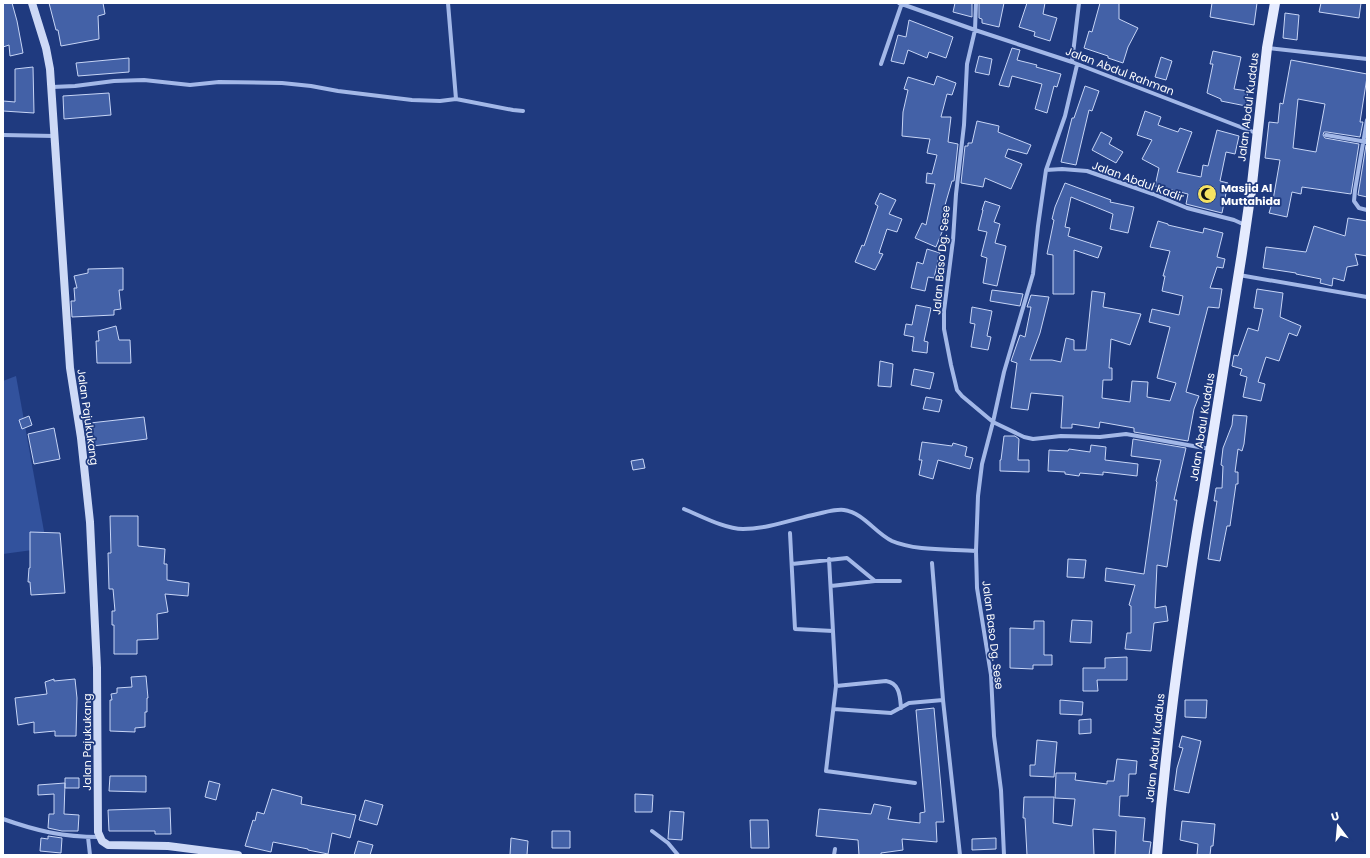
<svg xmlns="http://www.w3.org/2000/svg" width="1370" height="858" font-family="Poppins,sans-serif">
  <rect width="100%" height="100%" fill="#1f3a7f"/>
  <path fill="#32529d" d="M16,376L47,548L3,554V381Z"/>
  <path fill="#4361a7" stroke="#c7d5f6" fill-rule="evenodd" d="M3,3H12L17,21L23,53L10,56L9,45L3,47Z
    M49,3H103L105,14L98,16L99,39L61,46L58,30H56Z
    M955,3H972V17L953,12Z
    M979,3H1004L999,27L982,23V19L979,18Z
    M1027,3H1045L1043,14L1057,18L1050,41L1034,36L1035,32L1019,27Z
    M1100,3H1119V19L1138,28L1128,47L1123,63L1108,58V56L1084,48L1089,31L1092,32Z
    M1212,3H1257L1254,25L1210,17Z
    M1321,3H1361L1359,18L1319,12Z
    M1285,13L1299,15L1297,40L1283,38Z
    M909,20L953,37L946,58L929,52L927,58L908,50L904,64L891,61L898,35L906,37Z
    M1012,48L1020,50L1017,60L1037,65L1036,67L1061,74L1057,87L1054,86L1047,113L1035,109L1042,84L1012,76L1009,87L999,85Z
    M1213,51L1241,57L1234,89L1248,91L1246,106L1221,101V99L1207,93L1213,64H1210Z
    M979,56L992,59L989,75L975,72Z
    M1161,57L1172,61L1166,80L1155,77Z
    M129,58V72L78,76L76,63Z
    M1291,60L1367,74V77L1360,122H1363L1360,137L1327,132H1324L1323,135L1325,138L1359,144L1351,194L1302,187L1301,194L1292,192L1287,217L1269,213L1273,200L1280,160L1265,158L1269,122L1278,123L1280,103L1283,104ZM1298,99L1325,104L1316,152L1293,148Z
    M33,67L34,113L3,111V101L15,102V69Z
    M937,76L956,83L952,95L947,94L941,117H951L948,142L958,144L954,181H952L943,212H945L942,232L936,247L915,238L922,223L926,225L935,184L926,183L927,173L932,174L937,155L927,153L930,139L902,136L903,112L908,90L904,89L908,77L934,85Z
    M1085,86L1099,91L1092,111L1089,110L1076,165L1061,162L1072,118H1074Z
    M109,93L111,115L64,119L63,96Z
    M1145,111L1161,117L1158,125L1178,132L1180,128L1192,132L1177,172L1201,177L1203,165L1208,166L1217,130L1239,136L1235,154L1226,152L1220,181L1228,183L1222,213L1186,204L1188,194L1155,186L1159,168L1142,159L1152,140L1137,135Z
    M977,121L999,126L998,132L1031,145L1027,154L1008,149L1005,157L1022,164L1011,189L985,178L983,187L961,183L965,146H968V143H972Z
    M1101,132L1112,138L1109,144L1123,152L1116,163L1092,150Z
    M1366,145H1367V197L1358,195Z
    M1065,183L1111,200L1110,202L1134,207L1128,233L1110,229L1113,214L1071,197L1065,227L1070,228L1068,236L1102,247L1098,258L1074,250V294H1053V255L1047,254L1054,220L1052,219L1055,207Z
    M880,193L896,200L889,214L902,219L897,232L887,229L879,253L883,254L875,270L855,262L862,245L864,246L878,206L875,204Z
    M985,201L1000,206L994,222L1000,224L995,243L1006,246L997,286L983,283L987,258L981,256L987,232L978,230L983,210H982Z
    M1348,218L1367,221V256L1355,254L1358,265L1347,267L1344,281L1333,278L1332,286L1320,283L1321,279L1296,274V273L1263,268L1266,247L1306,252L1314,226L1345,236Z
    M1158,221L1168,224V225L1203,233L1204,228L1223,233L1217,257L1225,259L1223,268L1217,267L1210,288L1222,289L1219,308L1208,307L1186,392L1199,396L1194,409L1188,441L1134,432V428L1100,422L1099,428L1072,424V428H1061L1063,396L1031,393L1028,410L1011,408L1017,363L1011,361L1020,335L1025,337L1031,307H1027L1031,295L1049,297L1040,333L1030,360H1052L1061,362L1066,338L1074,340V350H1086L1092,291L1105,293L1103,307L1141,314L1130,345L1111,339L1109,368H1112V380H1103L1102,398L1130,402L1132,381L1148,382L1147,397L1170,401L1176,383L1157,378L1170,327L1149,322L1152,309L1179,315L1183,296L1162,291L1165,276H1163L1170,251L1150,247Z
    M927,249L940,253L934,278L928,277L925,291L911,288L917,262L923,264Z
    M123,268V290H119L121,309L114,310V315L72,317L71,301H75L74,288H77L74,276L88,273V269Z
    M1257,289L1283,293L1280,317L1301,326L1297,336L1289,333L1279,361L1266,357L1258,382L1265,384L1261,401L1243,397L1247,377L1240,375L1242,369L1232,366L1234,355L1238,356L1248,328L1258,331L1263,309L1254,308Z
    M992,290L1023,294L1020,306L990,301Z
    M916,305L931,308L924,341L928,342L927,353L912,351L914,337L904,335L906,324L912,325Z
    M972,307L992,311L987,336L991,337L988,350L971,347L975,324L970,323Z
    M116,326L119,340H130L131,363H97L96,341H99L98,331Z
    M880,361L893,364L891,387L878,386Z
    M914,369L934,373L930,389L911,385Z
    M926,397L942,400L939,412L923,409Z
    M1233,415L1247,416L1244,444L1242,451L1238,449L1235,472H1238V484H1236L1230,526H1227L1220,561L1208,559L1217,501H1214L1216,488H1222L1223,466L1221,465L1223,448L1232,425Z
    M29,416L32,425L22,429L19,420Z
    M144,417L147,439L93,446L90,423Z
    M54,428L60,459L34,464L28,434Z
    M1004,436H1015L1019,439L1018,460H1029V472L1000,471V460H1001Z
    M1133,439L1186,448L1174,500H1177L1167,567L1157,565L1155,608L1166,606L1168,621L1154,623L1151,651L1125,649L1127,633H1131V606L1129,605L1135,585L1105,581L1106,568L1144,574L1157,482L1156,481L1161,460L1131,456Z
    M922,442L952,446L953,443L967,447L965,456L973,458L970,469L938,460L933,479L919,475L922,460H919Z
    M1091,445L1106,447L1105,460L1138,464L1137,476L1103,472V475L1080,473L1079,476L1065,474V472L1048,471L1049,450L1068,451L1069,449L1090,452Z
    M643,459L645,468L633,470L631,461Z
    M110,516H138V546L165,549L164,564H167V580L189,583L188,596L165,594L168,612L157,614L158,639L137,640V654H114V625H112V611H115L113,589H109L108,553H111Z
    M30,532L60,533L65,593L31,595L30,582H28L29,568H30Z
    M1068,559L1086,560L1084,578L1067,577Z
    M1072,620L1092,621L1091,643L1070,642Z
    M1034,621H1044V655H1052V665H1033V669L1010,668V628L1034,629Z
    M1127,657V680H1097L1098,691H1083V668H1105V658Z
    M146,676L148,698H147V712H145V727L135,728V732L110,731V700H112L111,694L117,693V688L132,687L131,677Z
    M54,679V681L75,679L77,698L76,736H55V731L34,733V722L18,725L15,698L47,694L45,682Z
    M1060,700L1083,702L1082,715L1060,714Z
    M1185,700H1207L1206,718L1185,717Z
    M934,708L944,822H936L937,842L902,839L903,850L881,853V855H859L858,840L816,836L819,809L871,814L874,804L891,807L888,819L920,823V813L925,812L916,710Z
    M1091,719V733L1079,734V720Z
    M1182,736L1201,741L1189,793L1174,790L1177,768L1183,748L1179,747Z
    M1037,740L1057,742L1054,777L1030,776V765H1035Z
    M1117,759L1137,761L1136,774H1129L1128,796H1120L1119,816L1145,818L1143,841L1151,842L1149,855H1115L1116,831L1093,829L1094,855H1027L1025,818H1023L1024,797H1054L1053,823L1072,826L1075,799L1055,798L1056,773H1076L1075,780L1107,784V781H1114Z
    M110,776H146V792L109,791Z
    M65,778H79V788H65Z
    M209,781L220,784L216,800L205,797Z
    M65,783L64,814L79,815L78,831H62L48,828L49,814H54V794L38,795V785Z
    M272,789L302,797L301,804L356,815L350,838L332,833L328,854L308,850V849L273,842L271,852L245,846L253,820L255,821L257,812L264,814Z
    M635,794L653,795L652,812H635Z
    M365,800L383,805L377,825L359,820Z
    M170,808L171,834H155V831H109L108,810Z
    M670,811L684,812L682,840L668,839Z
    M750,820H768L769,848H751Z
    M1182,821L1215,824L1213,846H1211L1210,855H1197L1198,844L1180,840Z
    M552,831H570V848H552Z
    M48,836L62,838L61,853L40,851L41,838L48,839Z
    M511,838L528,841L527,855H510Z
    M996,838V849L972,850V839Z
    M358,841L373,845L370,855H354Z"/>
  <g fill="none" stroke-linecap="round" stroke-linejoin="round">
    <path stroke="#a3b8e8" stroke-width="4" d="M448,3L456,99
      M899,3L975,30L1072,62L1256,133
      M976,3L975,30L967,64L964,125L956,194L953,240L944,311V329L951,365L957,390L962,396L993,422L982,464L978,496L976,551L977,588L991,675L994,736L1001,790L1004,855
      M1267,48L1367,59
      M1072,62L1079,3
      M881,64L902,3
      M1077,65L1065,116L1046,170L1038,226L1033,274L1004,372L993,422L1024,437L1033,439L1061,436L1100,437L1126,434L1210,449
      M52,87L75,86L114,81L144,80L190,85L219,82L282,83L311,86L338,91L412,100L440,101L456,99L513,110L523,111
      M1367,120L1355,190L1354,201L1359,208L1367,210
      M3,135L54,136
      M1326,135L1367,142
      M1046,170L1062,169L1087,171L1153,194L1187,208L1234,220L1245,225
      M1239,275L1367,297
      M684,509C701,516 725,529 743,529C767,529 794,519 817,514C826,512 835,509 844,510C864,513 875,533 892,541C915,551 951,549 976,551
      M790,533L795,629L833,631
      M829,559L836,686L826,771L915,783
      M932,563L943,700L960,855
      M792,564L847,558L875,581H900
      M831,586L875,581
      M836,686L886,681C900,683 900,697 901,708
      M834,709L891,713L909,703L943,700
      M3,819C37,831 63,837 99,837
      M652,831L668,843L678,855
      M88,837L90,855
      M834,855L835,849"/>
    <path stroke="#cdd9f6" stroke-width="8" d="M32,3L46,48L50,69L70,368L81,438L90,522L97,668L98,832L102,841L108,845L168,846L238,855"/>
    <path stroke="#e5ebfe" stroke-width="10" d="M1157,855C1163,778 1172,702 1183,626C1189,583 1195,540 1203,497L1242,253L1252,184L1267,48L1275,3"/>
  </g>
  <defs>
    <g id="mosque-disc" transform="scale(1)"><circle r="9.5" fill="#f6e262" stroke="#1f3a7f"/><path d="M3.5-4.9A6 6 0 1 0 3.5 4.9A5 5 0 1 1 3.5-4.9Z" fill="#111"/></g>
  </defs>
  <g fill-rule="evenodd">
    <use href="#mosque-disc" x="1207" y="194"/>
  </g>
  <g text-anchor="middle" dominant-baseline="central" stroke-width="3.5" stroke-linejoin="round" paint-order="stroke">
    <g font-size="11" fill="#fff" stroke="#1f3a7f">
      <text transform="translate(1120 71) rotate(21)">Jalan Abdul Rahman</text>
      <text transform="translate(1248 107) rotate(-83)">Jalan Abdul Kuddus</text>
      <text transform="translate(1138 181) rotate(20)">Jalan Abdul Kadir</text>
      <text transform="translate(941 260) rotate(-85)">Jalan Baso Dg. Sese</text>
      <text transform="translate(88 417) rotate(82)">Jalan Pajukukang</text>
      <text transform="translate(1202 427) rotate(-81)">Jalan Abdul Kuddus</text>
      <text transform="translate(993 635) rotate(83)">Jalan Baso Dg. Sese</text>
      <text transform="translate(87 742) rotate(-90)">Jalan Pajukukang</text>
      <text transform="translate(1155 748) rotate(-84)">Jalan Abdul Kuddus</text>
    </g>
    <g font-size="11" font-weight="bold" fill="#fff" stroke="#1f3a7f" text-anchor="start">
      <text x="1221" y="188">Masjid Al<tspan x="1221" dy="13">Muttahida</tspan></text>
    </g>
  </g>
  <rect width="1370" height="858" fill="none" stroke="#ffffff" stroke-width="8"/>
  <g transform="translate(1338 826) rotate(344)" stroke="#1f3a7f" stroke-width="3" paint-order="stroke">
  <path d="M0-3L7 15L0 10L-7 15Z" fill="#ffffff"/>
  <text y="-6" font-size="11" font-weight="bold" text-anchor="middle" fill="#ffffff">U</text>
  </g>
</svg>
